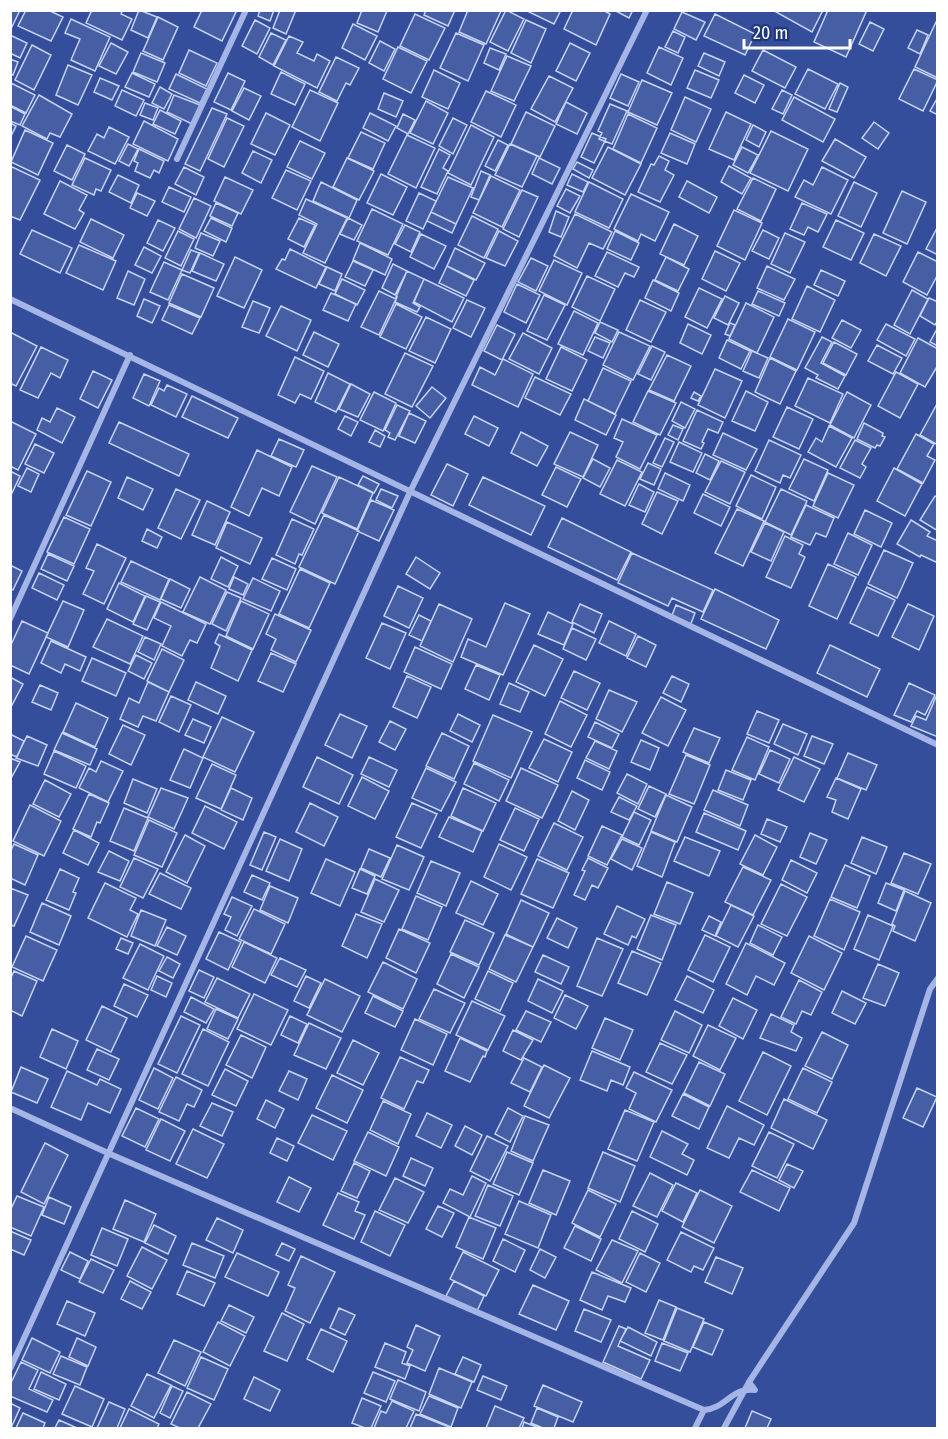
<svg xmlns="http://www.w3.org/2000/svg" width="948" height="1439" font-family="'Fira Sans Condensed',sans-serif">
  <rect width="100%" height="100%" fill="#21377d"/>
  <path fill="#344e9b" d="M11,11H937V1428H11Z"/>
  <path fill="#455ea4" stroke="#c7d3f5" stroke-width="1.5" d="M10,10H20L10,31Z
    M26,10H48L63,17L51,41L18,26Z
    M92,10H123L121,14L132,19L122,40L86,23Z
    M139,10L157,17L148,38L131,30Z
    M202,10H232L236,12L222,41L194,27Z
    M260,10H274L270,21L258,16Z
    M280,10H296L286,34L273,28Z
    M362,10L387,11L378,32L357,23Z
    M426,10H455L448,26L424,15Z
    M468,10L501,11L486,44L459,32Z
    M506,10L524,19L508,51L490,42Z
    M530,10H561L554,24L529,12Z
    M573,10H603L610,14L596,45L564,29Z
    M614,10H633L629,18Z
    M777,10H823L812,32L776,12Z
    M828,10H867L846,57L814,42Z
    M682,12L705,22L696,40L674,29Z
    M415,14L445,28L429,60L400,46Z
    M715,14L755,34L745,55L704,36Z
    M158,17L178,27L163,60L143,51Z
    M71,19L110,37L95,71L71,60L80,39L65,33Z
    M255,20L270,28L257,54L242,46Z
    M526,20L546,29L531,63L511,53Z
    M870,22L884,29L873,51L859,44Z
    M936,22H938V78L915,67Z
    M353,24L377,36L365,60L342,48Z
    M917,30L928,35L920,54L908,48Z
    M673,31L685,37L678,53L665,47Z
    M271,33L286,40L273,65L259,57Z
    M456,33L484,45L468,81L440,68Z
    M10,35L27,43L20,58L10,53Z
    M289,36L303,42L297,53L314,61L317,54L330,61L317,88L274,66Z
    M380,41L395,49L384,71L369,63Z
    M111,43L128,52L116,74L99,66Z
    M570,43L590,53L576,81L556,71Z
    M32,45L51,55L34,90L15,80Z
    M398,47L427,61L411,93L383,79Z
    M659,47L683,58L671,85L647,73Z
    M490,48L506,54L499,70L484,63Z
    M189,50L217,63L206,86L179,73Z
    M763,50L796,67L785,88L752,71Z
    M141,53L165,63L157,82L133,72Z
    M704,53L725,62L719,76L698,66Z
    M507,56L531,66L514,101L491,91Z
    M336,57L359,68L350,85L346,83L337,101L319,92Z
    M10,59L18,62L13,75L10,74Z
    M68,65L92,75L78,105L56,95Z
    M808,69L838,84L825,109L795,94Z
    M914,69L938,80L923,111L899,99Z
    M434,70L460,83L448,109L422,97Z
    M695,70L719,80L711,98L687,88Z
    M281,72L305,84L295,105L271,94Z
    M132,73L155,84L149,97L125,87Z
    M228,73L245,81L231,110L214,102Z
    M176,74L207,89L200,103L169,89Z
    M621,74L639,82L628,106L610,98Z
    M744,75L764,85L755,103L735,93Z
    M549,76L573,88L555,122L531,109Z
    M100,78L119,86L112,100L94,92Z
    M642,80L672,93L657,125L628,112Z
    M11,83L35,95L26,113L10,105Z
    M840,83L848,87L837,112L829,109Z
    M160,87L172,94L164,109L152,103Z
    M244,88L261,96L249,120L232,111Z
    M122,90L144,100L136,116L115,106Z
    M310,90L338,103L320,141L292,127Z
    M782,90L792,95L783,114L772,109Z
    M486,91L516,105L501,137L471,122Z
    M384,93L403,101L396,117L378,109Z
    M39,95L72,114L60,137L50,133L47,139L22,126Z
    M174,95L200,105L192,124L167,112Z
    M685,97L711,109L696,142L671,130Z
    M794,97L835,119L823,142L782,120Z
    M938,97V115L930,111Z
    M426,101L448,113L433,144L410,133Z
    M566,102L587,113L577,134L556,124Z
    M145,103L158,108L153,120L140,115Z
    M610,104L627,111L612,144L599,139L602,133L598,131Z
    M10,106L25,114L20,125L10,121Z
    M212,108L227,114L200,171L185,164Z
    M160,110L181,121L175,134L153,124Z
    M526,112L555,126L540,157L511,144Z
    M726,112L751,124L734,160L709,149Z
    M266,113L290,125L275,155L251,144Z
    M370,113L396,126L388,141L363,128Z
    M403,114L415,120L408,134L397,128Z
    M628,114L657,128L641,163L613,149Z
    M227,118L244,126L224,167L208,159Z
    M453,118L467,125L453,154L439,146Z
    M144,121L178,139L168,161L133,144Z
    M874,122L889,133L878,149L862,138Z
    M10,123L16,126L10,138Z
    M471,125L494,137L471,185L448,173Z
    M753,125L766,132L759,147L746,140Z
    M109,127L129,137L115,164L88,151L97,134L104,138Z
    M25,130L53,143L38,175L11,162Z
    M771,131L808,149L788,191L750,173Z
    M361,132L385,143L373,169L348,158Z
    M592,133L606,139L594,163L581,157Z
    M670,133L695,144L687,164L661,153Z
    M407,135L435,148L416,188L388,174Z
    M835,139L866,157L854,178L822,161Z
    M498,140L508,145L495,171L485,166Z
    M300,141L325,153L312,179L287,167Z
    M128,144L138,149L129,166L119,161Z
    M510,144L537,156L522,187L495,175Z
    M67,145L85,154L72,180L54,171Z
    M608,147L641,164L625,195L592,178Z
    M742,147L758,155L748,173L733,165Z
    M139,149L164,161L159,173L154,170L150,178L135,171L138,163L134,161Z
    M439,149L450,155L443,168L448,171L437,194L421,187Z
    M253,151L272,160L261,183L242,173Z
    M659,156L669,161L665,170L674,175L660,202L638,192L651,164L654,165Z
    M85,158L111,170L101,191L96,189L94,195L72,185Z
    M347,158L374,171L359,200L333,187Z
    M539,158L560,168L552,184L532,174Z
    M577,162L593,170L589,178L573,169Z
    M10,166L40,180L20,220L10,216Z
    M729,166L751,178L742,194L721,182Z
    M184,167L204,177L196,195L175,184Z
    M822,167L848,180L831,214L795,197L804,180L813,185Z
    M286,170L311,181L297,210L272,198Z
    M481,171L490,175L479,200L471,197Z
    M381,174L407,187L393,215L367,203Z
    M572,174L588,182L583,192L567,185Z
    M118,175L139,185L131,203L109,192Z
    M491,176L520,190L502,227L473,213Z
    M225,177L253,190L241,214L214,201Z
    M448,177L473,188L456,224L431,212Z
    M753,178L776,189L761,221L737,209Z
    M60,181L87,195L79,210L84,213L75,229L44,214Z
    M687,181L717,197L709,213L679,197Z
    M321,182L357,200L349,218L313,201Z
    M589,182L623,199L609,228L575,212Z
    M854,182L877,193L861,227L838,216Z
    M169,187L191,197L184,212L162,202Z
    M566,189L580,196L570,213L557,206Z
    M522,190L538,197L519,237L503,229Z
    M902,191L926,202L907,244L883,233Z
    M137,193L155,201L147,216L130,208Z
    M419,193L436,201L423,229L406,221Z
    M631,194L669,212L655,241L641,234L638,241L614,229Z
    M194,198L211,206L196,238L179,229Z
    M306,199L347,218L325,263L303,253L317,224L299,215Z
    M216,203L238,213L232,226L210,216Z
    M802,203L827,214L818,232L808,227L804,235L790,229Z
    M372,209L403,224L388,255L357,241Z
    M734,210L762,223L745,260L717,246Z
    M556,211L569,217L561,237L549,232Z
    M431,212L456,224L452,233L427,221Z
    M575,214L612,232L603,249L589,243L577,268L554,256Z
    M472,216L498,229L484,258L458,245Z
    M211,218L232,228L226,242L204,231Z
    M299,218L315,225L304,247L288,239Z
    M348,218L362,225L354,240L340,234Z
    M91,219L124,235L113,258L80,242Z
    M158,220L175,228L163,251L147,243Z
    M836,220L864,233L851,260L823,247Z
    M674,224L698,236L684,265L660,254Z
    M405,225L420,232L411,252L395,244Z
    M938,226V255L926,249Z
    M32,230L72,248L60,273L20,254Z
    M763,230L779,238L769,259L752,251Z
    M178,231L194,239L181,266L165,258Z
    M499,231L518,241L505,266L486,258Z
    M615,231L639,243L631,260L607,249Z
    M201,233L220,241L213,256L195,248Z
    M785,233L805,242L790,273L771,264Z
    M421,234L446,246L434,269L410,257Z
    M874,234L901,246L886,276L860,263Z
    M360,243L392,259L385,275L353,260Z
    M79,245L116,261L103,290L66,273Z
    M144,247L161,256L152,273L135,265Z
    M455,248L485,263L476,280L447,266Z
    M290,249L326,267L316,288L276,269L282,259L285,260Z
    M191,250L199,253L190,273L182,270Z
    M715,251L740,263L726,291L702,279Z
    M607,252L639,267L634,277L625,273L618,287L595,276Z
    M918,252L938,262V274L927,295L903,282Z
    M200,253L224,264L216,281L192,271Z
    M235,257L262,270L244,308L217,296Z
    M666,257L689,269L678,291L655,280Z
    M531,258L548,266L536,291L518,282Z
    M554,260L582,273L567,305L539,291Z
    M353,261L373,270L365,286L345,277Z
    M164,262L182,270L168,300L150,292Z
    M393,264L407,271L395,295L382,288Z
    M447,266L474,280L466,296L439,283Z
    M767,266L795,279L784,300L757,288Z
    M327,267L342,274L335,291L319,284Z
    M821,270L845,281L838,296L814,285Z
    M128,271L145,279L134,305L117,298Z
    M407,271L424,279L413,303L420,307L417,312L395,302L397,297H396Z
    M182,274L214,288L201,317L169,303Z
    M587,276L615,289L600,321L572,307Z
    M342,279L365,290L357,305L335,294Z
    M424,279L464,298L452,322L414,302Z
    M653,280L679,293L671,311L645,298Z
    M517,284L540,295L526,323L504,312Z
    M807,286L835,300L820,332L792,319Z
    M699,288L722,299L707,328L685,317Z
    M912,290L928,299L910,334L894,325Z
    M379,291L396,299L379,335L361,327Z
    M758,291L785,303L779,316L752,304Z
    M331,293L356,304L348,321L323,310Z
    M544,295L565,305L547,340L527,331Z
    M725,296L739,303L728,325L714,318Z
    M929,298L938,302V320L935,325L920,316Z
    M144,299L160,306L152,323L137,316Z
    M467,300L485,308L471,337L453,328Z
    M640,300L666,312L651,342L626,330Z
    M253,301L270,308L259,333L242,327Z
    M746,303L774,317L757,353L729,339Z
    M396,304L422,317L406,349L380,337Z
    M169,305L200,318L192,334L162,320Z
    M281,306L311,320L297,351L266,336Z
    M574,311L598,323L583,355L558,344Z
    M426,317L451,329L435,363L409,351Z
    M788,319L815,332L797,370L770,357Z
    M842,320L861,330L851,348L832,338Z
    M600,322L618,330L612,342L595,333Z
    M730,323L735,325L730,336L725,334Z
    M688,324L711,335L702,354L680,343Z
    M886,324L915,339L906,356L877,340Z
    M497,325L515,334L502,360L484,351Z
    M938,327V346L930,342Z
    M10,332L37,346L16,386L10,383Z
    M314,332L339,344L328,367L303,355Z
    M619,332L650,346L633,380L603,365Z
    M523,333L552,348L539,374L509,359Z
    M595,337L610,343L603,358L588,351Z
    M822,337L832,342L821,363L845,376L838,389L816,378L818,375L805,368Z
    M918,338L938,349V365L925,387L900,373Z
    M727,340L750,351L741,369L719,358Z
    M834,342L857,354L846,375L823,363Z
    M877,345L902,358L893,374L868,361Z
    M652,346L665,352L651,380L638,374Z
    M41,347L68,360L60,378L51,373L38,398L20,390Z
    M561,347L587,360L572,391L546,379Z
    M752,351L768,358L759,378L743,371Z
    M405,353L433,366L412,407L385,394Z
    M667,355L691,366L674,401L649,390Z
    M295,357L324,371L311,399L300,394L295,403L278,395Z
    M770,358L796,371L780,404L755,392Z
    M503,359L533,374L518,407L472,385L480,367L495,375Z
    M603,368L631,381L615,414L588,401Z
    M715,369L742,381L725,418L698,405Z
    M93,371L112,380L98,408L80,399Z
    M896,372L918,384L900,418L878,406Z
    M328,373L350,384L336,412L315,402Z
    M144,374L160,381L149,406L133,398Z
    M535,377L571,394L560,415L525,398Z
    M808,378L843,394L830,423L795,406Z
    M351,384L370,394L358,417L339,409Z
    M167,385L187,394L176,417L151,405L159,388L164,391Z
    M432,387L446,398L430,418L416,406Z
    M648,391L676,403L660,435L633,422Z
    M746,391L768,402L755,431L732,421Z
    M374,392L396,403L383,431L360,420Z
    M694,392L701,396L698,401L691,398Z
    M847,392L871,405L854,438L830,425Z
    M192,396L238,418L228,438L182,417Z
    M584,399L616,415L606,435L575,420Z
    M681,402L695,409L685,428L672,421Z
    M937,404L938,405V445L920,435Z
    M397,405L410,411L395,440L388,437L390,433L385,430Z
    M787,407L813,419L799,449L773,437Z
    M57,408L75,417L62,443L37,430L42,418L50,422Z
    M697,410L723,422L718,433L708,429L702,442L704,443L701,449L683,441Z
    M409,413L426,421L415,443L399,436Z
    M345,416L358,422L351,436L338,429Z
    M474,416L498,428L489,446L465,434Z
    M622,419L657,435L640,469L616,457L623,442L614,438Z
    M10,421L36,434L18,470L10,466Z
    M119,422L189,454L179,476L109,443Z
    M864,423L883,433L882,436L885,437L880,446L877,445L875,448L857,439Z
    M673,425L683,429L678,440L668,435Z
    M829,426L852,438L836,467L808,452L816,438L822,442Z
    M375,430L385,436L380,447L369,442Z
    M521,432L548,446L537,466L511,453Z
    M570,432L598,445L583,477L554,464Z
    M723,433L757,449L746,470L713,455Z
    M916,434L934,444L927,456L935,460L923,483L897,469Z
    M665,438L674,442L662,467L653,463Z
    M279,439L304,450L296,467L271,456Z
    M769,440L801,455L790,478L783,475L780,483L755,471Z
    M855,440L871,448L862,464L866,467L860,478L840,468Z
    M679,442L702,453L693,472L670,462Z
    M35,444L54,453L44,473L25,464Z
    M257,450L292,467L279,496L262,488L249,516L231,507Z
    M705,454L719,461L710,480L696,473Z
    M593,459L610,468L600,487L583,478Z
    M804,459L828,470L814,501L789,489Z
    M617,460L642,472L625,506L600,494Z
    M721,461L745,472L730,504L705,492Z
    M648,463L661,469L654,485L640,479Z
    M447,464L468,474L453,506L431,495Z
    M312,466L337,477L315,524L290,512Z
    M556,467L581,479L567,507L542,495Z
    M27,468L39,474L31,492L18,486Z
    M894,468L922,484L905,516L877,501Z
    M10,471L20,476L12,493L10,492Z
    M87,471L111,482L91,526L66,515Z
    M665,473L690,485L683,501L658,489Z
    M828,473L854,485L838,518L813,506Z
    M751,475L776,487L762,519L736,506Z
    M363,476L379,484L374,493L358,485Z
    M127,477L153,489L143,510L118,498Z
    M339,477L373,493L357,529L322,513Z
    M483,477L545,506L531,535L469,505Z
    M639,484L654,492L645,512L629,505Z
    M176,489L200,500L181,539L158,528Z
    M381,489L398,496L392,508L376,500Z
    M781,489L807,501L791,535L765,522Z
    M657,492L678,501L662,534L642,524Z
    M703,494L730,507L721,526L694,513Z
    M935,496L938,498V531L920,520Z
    M371,500L394,510L379,541L357,531Z
    M207,501L230,512L215,545L192,535Z
    M806,505L834,518L826,537L816,533L810,545L791,537Z
    M737,509L764,521L743,566L715,553Z
    M865,510L892,523L881,547L854,534Z
    M324,515L359,531L335,584L299,567Z
    M64,517L90,529L74,564L47,552Z
    M562,518L631,552L617,580L548,547Z
    M292,519L314,529L302,555L299,554L295,564L276,555Z
    M911,520L930,532L927,536L938,541V563L921,555L920,557L897,544Z
    M227,522L262,538L250,564L216,548Z
    M765,523L784,532L771,561L751,552Z
    M147,529L162,537L157,548L142,541Z
    M848,533L872,545L858,575L834,564Z
    M785,536L803,545L799,554L805,557L791,588L766,577Z
    M97,544L126,558L104,604L83,594L94,571L86,568Z
    M884,550L913,563L897,598L868,584Z
    M632,553L713,590L703,612L672,598L668,606L618,583Z
    M48,554L74,566L67,581L41,569Z
    M221,557L238,566L228,587L211,579Z
    M416,557L440,573L430,589L406,574Z
    M272,558L296,569L287,590L262,579Z
    M131,561L169,579L160,600L121,582Z
    M828,564L856,577L837,619L809,606Z
    M10,565L22,571L13,590L10,588Z
    M300,569L330,583L309,628L279,614Z
    M39,573L64,585L57,600L32,588Z
    M200,577L226,590L210,624L183,612Z
    M234,577L248,584L243,595L229,589Z
    M253,578L280,591L271,611L243,599Z
    M170,579L190,589L181,608L161,599Z
    M119,583L145,596L133,622L107,609Z
    M398,586L423,598L409,628L384,616Z
    M867,587L895,600L878,636L850,623Z
    M715,589L779,620L766,649L701,619Z
    M227,592L241,598L226,631L212,624Z
    M146,596L160,602L147,630L133,624Z
    M63,601L84,610L68,647L46,637Z
    M241,601L269,614L253,649L226,636Z
    M161,602L206,624L197,643L190,640L182,656L162,646L171,626L154,618Z
    M505,603L530,614L503,675L461,657L468,639L486,647Z
    M439,604L472,619L453,662L420,646Z
    M580,604L602,614L594,633L572,622Z
    M908,604L934,616L919,650L892,637Z
    M676,605L695,613L690,626L671,618Z
    M548,612L573,624L564,645L538,634Z
    M275,614L311,630L296,662L271,650L276,639L266,634Z
    M419,615L431,621L422,641L409,635Z
    M107,619L143,636L130,664L93,647Z
    M22,621L48,633L29,674L10,665V647Z
    M609,621L636,634L626,656L599,643Z
    M382,623L406,633L390,669L366,658Z
    M572,628L596,639L586,660L563,649Z
    M219,634L252,650L238,681L211,668L220,646L215,643Z
    M638,636L656,645L646,667L627,658Z
    M145,637L161,644L154,660L138,652Z
    M51,641L86,657L80,671L65,664L61,673L41,663Z
    M534,645L563,659L545,696L516,682Z
    M830,645L880,669L867,697L817,673Z
    M415,647L452,664L441,689L404,672Z
    M162,649L184,660L169,692L147,681Z
    M271,653L296,664L283,692L258,681Z
    M136,655L152,663L144,679L128,671Z
    M92,658L126,673L116,696L82,681Z
    M476,665L500,675L489,700L465,689Z
    M574,671L600,683L587,710L561,698Z
    M407,676L431,687L417,718L393,707Z
    M672,676L689,684L681,702L663,693Z
    M10,677L23,684L10,709Z
    M148,682L169,692L156,721L143,716L138,727L120,719L129,698L139,703Z
    M196,682L226,696L218,714L188,700Z
    M509,683L529,692L520,712L500,704Z
    M909,683L935,695L925,715L917,711L911,722L894,715Z
    M40,685L58,693L51,710L32,702Z
    M609,690L637,702L622,732L596,719Z
    M171,696L191,705L179,732L159,722Z
    M661,697L686,710L668,746L642,733Z
    M936,697L938,698V737L911,726L916,716L926,720Z
    M560,701L587,715L571,747L545,734Z
    M76,703L108,718L95,747L63,732Z
    M757,711L779,720L769,743L747,734Z
    M340,714L367,726L352,758L325,745Z
    M458,714L480,725L472,742L450,731Z
    M493,715L532,732L511,778L473,761Z
    M222,717L254,732L235,772L203,757Z
    M193,719L211,727L204,743L185,735Z
    M390,721L406,729L395,750L379,742Z
    M595,722L619,734L612,748L588,737Z
    M783,724L807,734L798,755L774,744Z
    M123,725L145,735L131,765L109,754Z
    M694,728L720,738L709,763L683,752Z
    M62,733L97,749L90,765L54,750Z
    M442,733L469,746L454,779L426,766Z
    M10,734L24,741L17,757L10,754Z
    M27,736L47,745L38,766L16,758Z
    M812,736L833,744L824,764L804,756Z
    M747,737L769,747L755,780L732,770Z
    M544,739L572,752L558,782L529,768Z
    M641,740L659,748L650,770L631,762Z
    M595,741L617,751L609,769L586,758Z
    M184,749L203,758L190,788L170,780Z
    M770,750L790,759L779,783L759,774Z
    M54,751L86,766L76,788L44,774Z
    M848,753L877,765L866,790L837,778Z
    M686,755L710,765L694,804L669,794Z
    M317,757L353,775L339,804L303,787Z
    M369,757L397,770L389,787L361,774Z
    M794,757L820,769L804,802L778,790Z
    M10,758L20,762L10,780Z
    M585,760L610,772L602,790L577,778Z
    M101,761L123,771L108,802L79,788L89,768L96,772Z
    M474,763L509,780L499,801L464,784Z
    M212,764L236,775L221,809L196,798Z
    M426,768L456,782L441,811L412,798Z
    M521,768L558,785L542,818L506,801Z
    M726,770L751,780L743,800L718,790Z
    M627,774L647,784L638,804L617,793Z
    M362,777L389,791L375,819L348,806Z
    M836,778L861,789L848,819L832,812L836,800L827,797Z
    M133,779L157,789L147,813L124,803Z
    M45,780L71,794L59,817L33,804Z
    M649,786L666,794L655,817L638,809Z
    M161,788L188,798L174,829L148,817Z
    M231,788L252,798L243,820L221,810Z
    M463,788L496,803L483,831L451,816Z
    M713,790L748,805L740,826L704,810Z
    M572,791L589,800L575,830L558,821Z
    M89,794L109,803L100,823L97,822L91,837L73,829Z
    M666,795L692,807L677,842L651,831Z
    M619,797L637,806L629,820L611,812Z
    M310,803L338,817L324,846L296,832Z
    M412,803L437,814L421,848L396,837Z
    M30,805L61,821L44,856L13,841Z
    M205,806L237,822L224,849L192,833Z
    M124,808L148,818L134,851L110,841Z
    M515,808L539,819L524,851L500,840Z
    M634,812L651,820L639,845L622,837Z
    M704,813L746,831L738,850L696,832Z
    M449,817L482,831L473,852L439,837Z
    M767,819L787,827L780,842L761,834Z
    M149,820L177,833L162,867L134,855Z
    M554,823L583,837L567,870L538,856Z
    M602,826L622,835L607,865L588,856Z
    M74,830L99,843L88,865L63,853Z
    M264,832L276,837L262,870L250,865Z
    M651,832L675,842L662,877L637,866Z
    M810,833L827,840L816,864L800,857Z
    M185,835L205,846L187,883L166,872Z
    M755,835L777,847L763,875L740,864Z
    M685,837L720,851L709,876L674,861Z
    M862,837L887,847L876,874L851,863Z
    M280,839L302,849L289,881L266,871Z
    M622,839L642,848L632,870L611,859Z
    M14,844L38,855L25,885L10,878V852Z
    M499,844L527,857L511,890L484,877Z
    M397,845L424,857L409,890L382,879Z
    M369,849L390,858L381,877L361,868Z
    M109,851L129,861L120,881L98,872Z
    M904,853L931,864L918,894L891,883Z
    M134,858L158,869L143,898L120,887Z
    M588,858L608,868L598,888L592,885L585,900L574,895L585,871L582,870Z
    M326,859L355,872L340,906L311,893Z
    M537,859L569,873L553,908L521,894Z
    M791,860L817,873L807,893L782,880Z
    M431,861L460,873L446,906L417,893Z
    M845,865L870,876L857,908L831,897Z
    M743,867L771,880L753,915L725,902Z
    M60,869L79,878L73,892L76,893L69,910L46,900Z
    M360,869L375,876L367,894L352,888Z
    M160,873L191,888L181,909L149,894Z
    M252,875L270,883L262,900L244,892Z
    M375,879L399,890L384,922L361,912Z
    M471,881L498,894L483,925L456,913Z
    M667,882L693,893L680,924L654,914Z
    M105,883L136,898L130,910L138,914L127,937L88,918Z
    M886,883L904,890L896,911L878,903Z
    M781,884L807,897L787,936L761,924Z
    M270,886L298,898L288,923L260,910Z
    M10,888L28,895L14,926L10,925Z
    M905,891L931,903L915,941L893,931L895,926L892,924Z
    M416,896L442,907L428,940L402,929Z
    M232,897L252,906L237,936L225,930L231,917L224,914Z
    M830,899L860,912L844,950L814,936Z
    M521,900L549,913L533,947L506,934Z
    M42,903L71,916L59,945L30,932Z
    M731,905L754,916L738,947L716,936Z
    M617,906L645,919L636,938L632,936L628,945L604,934Z
    M254,909L285,924L271,954L239,939Z
    M141,910L166,920L155,946L131,936Z
    M356,914L382,924L367,958L342,946Z
    M651,915L676,925L662,960L637,949Z
    M868,915L893,926L879,960L854,949Z
    M709,916L721,922L715,936L702,930Z
    M557,918L577,928L568,948L547,938Z
    M465,920L494,933L479,965L450,952Z
    M758,925L782,937L773,955L750,943Z
    M167,927L186,936L177,955L157,946Z
    M399,929L430,943L416,973L386,958Z
    M219,932L241,942L228,970L206,959Z
    M505,935L533,947L516,982L489,969Z
    M705,935L730,947L713,982L688,970Z
    M26,936L57,950L43,981L12,967Z
    M809,936L842,953L824,990L791,973Z
    M121,938L133,943L128,954L116,949Z
    M597,938L623,949L602,996L577,986Z
    M244,942L277,958L265,983L232,967Z
    M746,943L785,963L774,985L756,976L747,995L726,984Z
    M140,944L164,956L148,990L123,978Z
    M632,951L661,963L647,995L618,983Z
    M451,954L479,967L464,998L437,984Z
    M543,955L569,967L561,984L535,972Z
    M167,957L180,964L173,978L159,971Z
    M280,958L306,970L297,987L271,975Z
    M383,962L417,979L403,1009L368,992Z
    M878,964L899,973L885,1006L863,998Z
    M199,970L214,977L204,998L189,991Z
    M14,971L37,981L22,1016L10,1010V980Z
    M488,971L513,983L500,1011L475,999Z
    M157,976L172,983L166,997L151,990Z
    M306,976L321,983L309,1008L294,1001Z
    M687,976L714,990L703,1013L675,1000Z
    M217,978L250,994L238,1018L205,1002Z
    M325,979L360,996L342,1032L307,1015Z
    M538,979L563,991L552,1013L528,1001Z
    M799,980L822,992L811,1015L802,1011L796,1024L781,1017Z
    M124,984L148,995L137,1017L114,1006Z
    M434,989L465,1003L450,1033L419,1019Z
    M842,991L866,1003L855,1024L832,1013Z
    M254,994L288,1010L271,1045L237,1029Z
    M565,995L588,1006L576,1029L554,1018Z
    M373,996L403,1011L395,1027L365,1013Z
    M191,997L214,1009L206,1023L184,1012Z
    M733,998L757,1010L743,1039L719,1026Z
    M472,1001L505,1016L488,1050L456,1035Z
    M102,1006L127,1018L111,1052L86,1040Z
    M216,1009L238,1019L228,1039L207,1029Z
    M526,1011L551,1022L541,1042L516,1030Z
    M675,1011L702,1025L689,1053L661,1040Z
    M771,1014L794,1025L791,1032L802,1038L796,1051L760,1038Z
    M181,1016L200,1025L177,1073L158,1064Z
    M290,1016L307,1024L298,1043L281,1035Z
    M605,1018L633,1030L620,1060L592,1048Z
    M415,1019L447,1034L433,1065L401,1050Z
    M309,1023L341,1038L326,1069L294,1055Z
    M708,1025L736,1038L720,1070L693,1056Z
    M52,1029L78,1041L66,1069L40,1057Z
    M203,1029L229,1042L208,1086L182,1074Z
    M513,1030L533,1040L521,1060L503,1051Z
    M822,1032L848,1045L832,1079L805,1066Z
    M241,1035L266,1047L252,1078L226,1065Z
    M460,1038L487,1051L485,1057L483,1056L470,1082L445,1071Z
    M353,1040L379,1053L363,1085L337,1073Z
    M660,1043L687,1055L672,1084L646,1072Z
    M97,1049L119,1059L109,1080L87,1070Z
    M592,1051L630,1067L623,1085L611,1080L607,1091L580,1080Z
    M763,1052L791,1066L767,1115L739,1101Z
    M400,1057L429,1070L423,1083L417,1081L404,1109L381,1098Z
    M524,1058L542,1067L530,1092L511,1083Z
    M699,1062L725,1074L710,1106L684,1093Z
    M544,1065L570,1078L549,1118L524,1106Z
    M21,1067L48,1079L37,1103L11,1092Z
    M154,1068L173,1078L158,1109L139,1100Z
    M803,1068L832,1082L817,1113L788,1099Z
    M225,1069L248,1081L236,1106L212,1095Z
    M67,1071L97,1085L100,1079L121,1089L110,1113L88,1103L81,1120L51,1107Z
    M289,1071L307,1079L298,1100L279,1091Z
    M634,1072L672,1090L656,1122L629,1109L636,1093L626,1088Z
    M332,1075L363,1090L347,1123L316,1108Z
    M176,1077L202,1090L194,1107L187,1104L179,1121L159,1112Z
    M917,1088L937,1097L923,1127L903,1118Z
    M683,1094L709,1107L699,1129L672,1116Z
    M784,1099L827,1120L813,1149L771,1128Z
    M266,1100L284,1109L275,1128L257,1119Z
    M383,1101L411,1114L398,1144L370,1130Z
    M212,1103L233,1112L222,1136L200,1126Z
    M727,1106L764,1125L754,1145L739,1138L729,1158L707,1148Z
    M136,1108L159,1119L145,1147L122,1136Z
    M508,1108L523,1116L510,1142L495,1134Z
    M625,1110L654,1122L637,1161L608,1149Z
    M427,1113L452,1125L441,1148L416,1136Z
    M312,1115L347,1131L333,1160L298,1143Z
    M525,1116L549,1125L533,1161L511,1151Z
    M161,1119L185,1131L170,1161L146,1150Z
    M465,1126L482,1135L472,1155L455,1146Z
    M193,1129L224,1144L207,1178L176,1164Z
    M662,1131L688,1144L682,1154L694,1160L687,1175L650,1157Z
    M368,1132L399,1147L386,1176L354,1161Z
    M769,1132L794,1144L777,1178L752,1166Z
    M487,1136L508,1146L490,1181L470,1171Z
    M277,1138L294,1146L287,1161L270,1153Z
    M45,1143L68,1155L44,1204L21,1192Z
    M507,1152L533,1163L519,1195L493,1184Z
    M603,1152L635,1166L620,1202L588,1188Z
    M411,1158L433,1168L425,1186L403,1176Z
    M354,1163L370,1171L357,1198L341,1191Z
    M787,1164L803,1171L794,1188L779,1180Z
    M543,1170L570,1181L556,1215L529,1203Z
    M752,1170L790,1188L779,1211L740,1192Z
    M650,1173L673,1185L657,1217L633,1206Z
    M472,1176L486,1183L470,1217L443,1203L450,1189L463,1195Z
    M289,1177L311,1188L299,1212L277,1202Z
    M395,1178L424,1192L408,1223L379,1210Z
    M676,1183L697,1193L683,1222L662,1211Z
    M488,1185L513,1196L500,1226L475,1216Z
    M588,1190L616,1204L600,1237L572,1223Z
    M700,1190L732,1206L714,1243L682,1227Z
    M338,1193L359,1202L355,1211L365,1215L354,1239L323,1225Z
    M17,1196L44,1207L31,1236L10,1227V1211Z
    M49,1197L71,1207L64,1224L42,1215Z
    M125,1200L156,1214L144,1242L113,1229Z
    M519,1201L551,1215L538,1248L505,1234Z
    M438,1206L454,1213L442,1237L426,1229Z
    M375,1211L405,1225L390,1256L361,1242Z
    M632,1211L658,1224L645,1252L619,1239Z
    M469,1217L496,1228L483,1259L456,1247Z
    M217,1218L243,1230L233,1253L206,1240Z
    M154,1225L176,1236L168,1254L145,1243Z
    M575,1226L601,1239L591,1261L564,1248Z
    M102,1228L128,1239L117,1266L91,1255Z
    M10,1231L31,1240L24,1255L10,1249Z
    M681,1232L714,1248L703,1270L694,1266L691,1272L667,1260Z
    M503,1239L525,1250L515,1272L493,1261Z
    M612,1240L638,1251L622,1283L596,1270Z
    M192,1243L224,1256L215,1278L183,1265Z
    M282,1243L295,1249L289,1261L276,1255Z
    M142,1247L167,1260L152,1289L127,1276Z
    M540,1249L556,1257L545,1278L530,1270Z
    M70,1252L88,1261L80,1279L61,1270Z
    M463,1252L499,1270L486,1296L450,1279Z
    M237,1253L279,1272L268,1296L225,1277Z
    M640,1253L660,1263L646,1292L626,1282Z
    M301,1256L335,1272L310,1323L285,1311L295,1288L288,1285Z
    M716,1257L743,1268L732,1294L705,1282Z
    M91,1259L114,1270L103,1293L79,1282Z
    M187,1271L215,1283L204,1306L177,1294Z
    M592,1272L631,1288L625,1302L608,1296L602,1310L580,1300Z
    M130,1281L151,1292L142,1309L121,1299Z
    M454,1281L484,1296L477,1311L446,1296Z
    M533,1285L569,1301L556,1330L519,1314Z
    M659,1300L676,1307L663,1340L645,1333Z
    M67,1301L95,1313L85,1336L57,1324Z
    M229,1305L254,1317L246,1333L221,1321Z
    M339,1308L355,1315L345,1335L330,1328Z
    M677,1308L704,1319L690,1352L664,1341Z
    M584,1309L611,1320L601,1342L575,1331Z
    M282,1313L304,1324L287,1361L264,1351Z
    M218,1322L245,1336L230,1366L203,1352Z
    M704,1322L723,1330L712,1355L693,1347Z
    M416,1325L440,1336L425,1371L407,1363L413,1350L407,1347Z
    M619,1326L626,1329L618,1346L650,1360L641,1379L603,1362Z
    M628,1327L657,1342L651,1356L620,1341Z
    M321,1329L347,1341L333,1372L307,1359Z
    M32,1338L60,1352L50,1373L22,1360Z
    M77,1338L96,1347L88,1366L69,1357Z
    M174,1340L201,1352L185,1386L158,1373Z
    M385,1343L406,1352L402,1363L410,1366L405,1379L375,1367Z
    M662,1343L688,1353L680,1371L655,1361Z
    M61,1356L87,1367L80,1385L53,1374Z
    M201,1357L228,1369L214,1400L187,1388Z
    M463,1357L481,1365L474,1382L455,1374Z
    M21,1362L38,1370L29,1389L53,1400L47,1412L10,1396V1385Z
    M439,1368L472,1382L461,1408L429,1394Z
    M41,1372L66,1384L59,1400L34,1389Z
    M373,1372L395,1381L386,1402L364,1393Z
    M147,1374L171,1385L154,1418L131,1406Z
    M483,1376L507,1386L501,1400L477,1390Z
    M254,1377L280,1390L270,1411L244,1399Z
    M398,1380L426,1392L419,1411L390,1399Z
    M543,1385L582,1402L573,1422L534,1406Z
    M75,1386L104,1399L92,1427L62,1414Z
    M172,1386L183,1391L170,1418L160,1413Z
    M187,1392L211,1404L198,1428H180L171,1424Z
    M429,1396L458,1408L451,1427L420,1414Z
    M362,1398L381,1406L371,1428H365L352,1423Z
    M392,1401L414,1411L406,1428H374L381,1411L386,1413Z
    M109,1402L125,1409L117,1428H97Z
    M10,1403L20,1408L11,1428H10Z
    M495,1406L524,1418L519,1428H486Z
    M537,1408L558,1417L554,1428H543L531,1423Z
    M129,1409L159,1424L157,1428H120Z
    M752,1411L771,1419L767,1428H745Z
    M23,1413L45,1423L43,1428H16Z
    M416,1414L449,1427L448,1428H410Z
    M59,1420L77,1428H55Z
    M524,1422L539,1428H522Z"/>
  <g fill="none" stroke-linecap="round" stroke-linejoin="round">
    <path stroke="#a4b5e6" stroke-width="6" d="M177,159L246,10
      M10,299L938,745
      M10,619L130,355
      M10,1108L110,1154L704,1410C727,1408 731,1387 755,1390L749,1382
      M10,1369L410,492L647,10
      M695,1428L704,1410
      M724,1428L749,1382L854,1223L930,989L938,978"/>
  </g>
  <rect width="948" height="1439" fill="none" stroke="#ffffff" stroke-width="24"/>
  <path d="M744 39v9h106v-9" fill="none" stroke="#ffffff" stroke-width="3"/>
  <text x="753" y="39" font-size="18" fill="#ffffff" stroke="#21377d" stroke-width="4.5" paint-order="stroke">20 m</text>
</svg>
